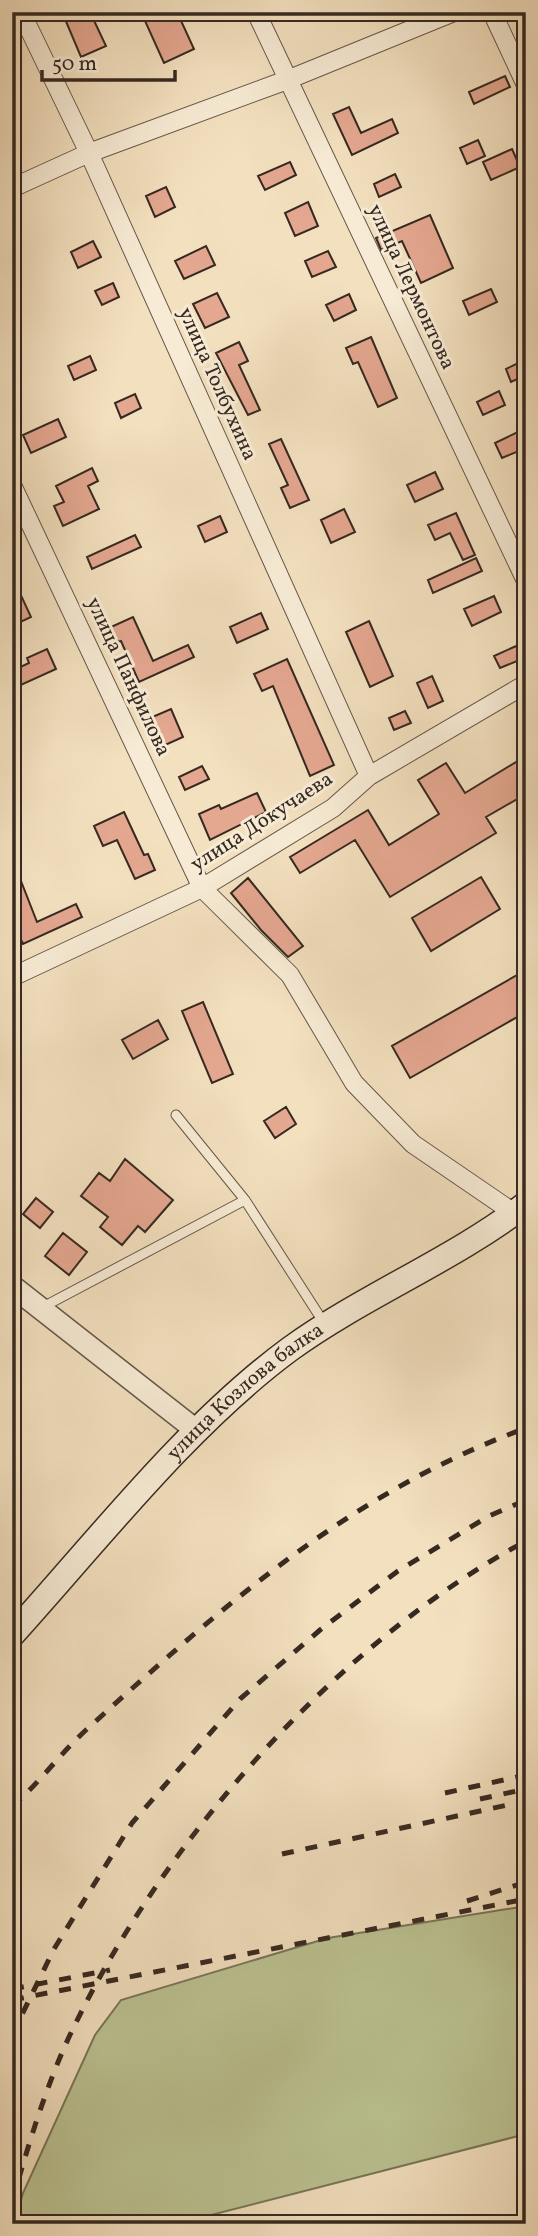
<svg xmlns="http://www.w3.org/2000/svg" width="538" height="2236" font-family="Vollkorn,serif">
  <rect width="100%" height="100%" fill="#f3e0bf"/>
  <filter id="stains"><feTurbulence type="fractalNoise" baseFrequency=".00286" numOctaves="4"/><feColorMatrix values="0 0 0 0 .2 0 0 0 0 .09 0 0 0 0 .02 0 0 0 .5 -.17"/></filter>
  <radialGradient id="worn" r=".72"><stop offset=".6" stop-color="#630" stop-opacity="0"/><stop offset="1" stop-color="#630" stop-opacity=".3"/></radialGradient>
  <path fill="#bbc292" stroke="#78765a" stroke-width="2" d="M526,1906V2134L176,2224H14L23,2193L95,2035L121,2000L328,1938Z"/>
  <path fill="#e4a790" stroke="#362921" stroke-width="2" d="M62,12H90L106,46L81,57Z
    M141,12H177L194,49L164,63Z
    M505,76L510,87L474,104L469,92Z
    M349,107L361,133L392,119L398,133L352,155L333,114Z
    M478,140L485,156L467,164L460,148Z
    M512,149L520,167L491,180L483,162Z
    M290,162L296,175L265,190L258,176Z
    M395,174L401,187L379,197L374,184Z
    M166,187L175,207L155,217L146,196Z
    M308,202L318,226L295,236L285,213Z
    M430,215L453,268L421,283L402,241L381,250L376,238Z
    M93,241L101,257L78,268L71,252Z
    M206,246L215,265L184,279L175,261Z
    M328,251L336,267L312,277L305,261Z
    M113,283L119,297L102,305L95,291Z
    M491,289L497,302L469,315L463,301Z
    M217,293L229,317L205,328L193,304Z
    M349,294L356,310L334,321L326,305Z
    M371,337L397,398L378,407L358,362L353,364L346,348Z
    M239,342L248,361L239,365L260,410L248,415L216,353Z
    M90,356L96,370L74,380L68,366Z
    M518,363L524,376L511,382L506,369Z
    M499,391L505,405L483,415L477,402Z
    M135,394L141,408L121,418L115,403Z
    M58,419L66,437L31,453L23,435Z
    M522,430L526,448L502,458L495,443Z
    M281,439L309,500L290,508L281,488L288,485L269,444Z
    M92,468L98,481L88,486L99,509L63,526L54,506L64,502L56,486Z
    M435,472L443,489L415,502L407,485Z
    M344,509L355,532L331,543L321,520Z
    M456,513L475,555L463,560L450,533L435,540L428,525Z
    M220,516L227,532L205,542L198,526Z
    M135,535L141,547L92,569L87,557Z
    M476,558L482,571L433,593L428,580Z
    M12,576L31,617L12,626Z
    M494,596L501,612L472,626L464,609Z
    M261,613L268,629L237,643L230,627Z
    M133,617L153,661L188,645L194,657L139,682L121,641L118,642L111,627Z
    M369,621L393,676L370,687L346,632Z
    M516,646L522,659L500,668L494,656Z
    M47,649L56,669L12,689V671L29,663L27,658Z
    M287,659L334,765L310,776L273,686L262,691L254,674Z
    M432,676L443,701L428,708L417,683Z
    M171,709L183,737L163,746L150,718Z
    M405,711L411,723L394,730L389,718Z
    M526,756V794L486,817L496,833L390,897L355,840L300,873L290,857L368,810L389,845L439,814L418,780L446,763L465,793Z
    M202,766L209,779L185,790L179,777Z
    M257,793L266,812L210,840L199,814L219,805L221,809Z
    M124,812L144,855L148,854L155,870L135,879L117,840L103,846L94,826Z
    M12,858L37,922L76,904L82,917L23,944L12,921Z
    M481,877L500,909L431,951L412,918Z
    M248,878L303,946L288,957L261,930L231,893Z
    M526,970V1012L410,1078L392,1046Z
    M203,1002L233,1074L212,1083L182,1011Z
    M158,1020L168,1039L133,1059L122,1040Z
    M286,1107L296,1124L275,1138L264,1121Z
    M125,1159L173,1200L145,1232L138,1226L122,1245L100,1227L108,1217L81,1196L99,1173L110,1181Z
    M36,1198L53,1212L40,1228L23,1214Z
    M63,1233L87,1252L69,1275L45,1256Z"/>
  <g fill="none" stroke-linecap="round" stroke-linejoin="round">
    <g stroke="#655748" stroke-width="11">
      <path id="service" d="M176,1115L245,1200
        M41,1308L245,1200L324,1323"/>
    </g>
    <g stroke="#655748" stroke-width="20">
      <path id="minor" d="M21,12L89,153L369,776
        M256,12L526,581
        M492,12L526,85
        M12,188L89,153L287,80L454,12
        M12,485L202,888L290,975L354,1083L413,1144L514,1213
        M12,977L202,888L333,808L369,776L526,684"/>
    </g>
    <g stroke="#655748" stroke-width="24">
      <path id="tertiary" d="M12,1286L197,1431"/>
    </g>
    <g stroke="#362921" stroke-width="27">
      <g id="secondary">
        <path id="s1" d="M12,1635C98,1540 187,1425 290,1349C365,1295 453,1260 526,1204"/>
      </g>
    </g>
    <use href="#service" stroke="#f7ebd5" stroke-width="9"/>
    <use href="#minor" stroke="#f7ebd5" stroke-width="18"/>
    <use href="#tertiary" stroke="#f7ebd5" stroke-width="21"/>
    <use href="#secondary" stroke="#f7ebd5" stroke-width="24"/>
    <path stroke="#362921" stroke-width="5" stroke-dasharray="12 12" stroke-linecap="butt" d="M445,1793L526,1775
      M480,1799L526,1789
      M12,1807C39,1783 60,1754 86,1730C223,1606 349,1493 526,1428
      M282,1854L526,1801
      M467,1901L526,1882
      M12,1989L110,1970
      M12,2000L526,1899
      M12,2035L54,1949L132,1823L240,1699L320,1630L398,1571L489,1516L526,1500
      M12,2202C28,2146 45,2089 69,2037C161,1842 336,1643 526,1541"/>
  </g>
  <g text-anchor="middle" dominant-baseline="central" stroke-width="6" stroke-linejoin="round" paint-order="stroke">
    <g font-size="21" fill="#362921" stroke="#f7ebd5">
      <text transform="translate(411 287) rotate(65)">улица Лермонтова</text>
      <text transform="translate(217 384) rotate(66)">улица Толбухина</text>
      <text transform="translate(128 677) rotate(65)">улица Панфилова</text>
      <text transform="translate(262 822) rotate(-33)">улица Докучаева</text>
      <text stroke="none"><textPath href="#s1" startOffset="338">улица Козлова балка</textPath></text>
    </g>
  </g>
  <rect width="538" height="2236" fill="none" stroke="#f3e0bf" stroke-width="42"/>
  <rect x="14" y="14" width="510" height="2208" fill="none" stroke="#362921" stroke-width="3.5"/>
  <rect x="21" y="21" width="496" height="2194" fill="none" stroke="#362921" stroke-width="2"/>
  <path d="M42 70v10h133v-10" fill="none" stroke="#362921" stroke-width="3.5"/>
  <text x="52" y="70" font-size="21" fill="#362921" stroke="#f7ebd5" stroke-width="5" paint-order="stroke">50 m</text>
  <rect width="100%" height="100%" filter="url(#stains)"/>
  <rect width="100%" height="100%" fill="url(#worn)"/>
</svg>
